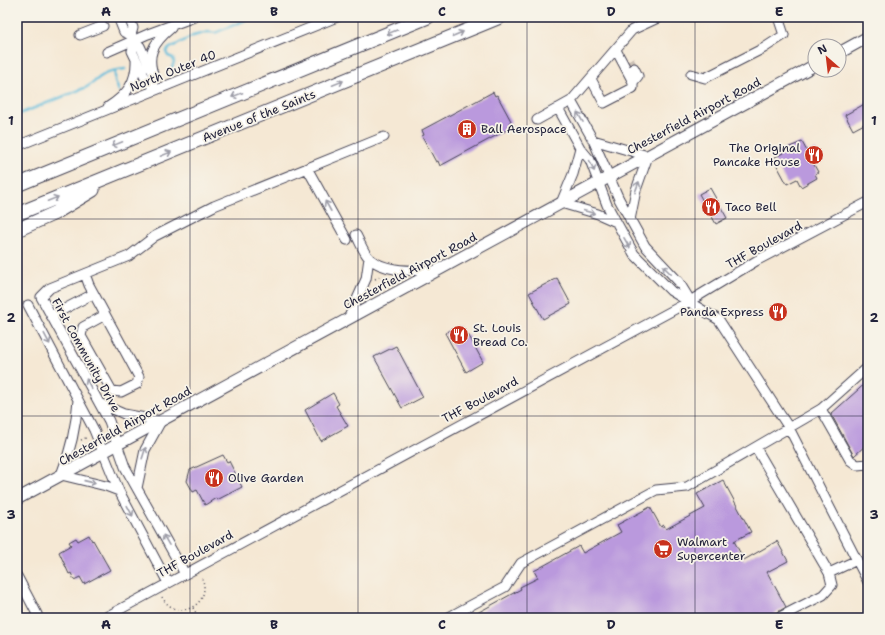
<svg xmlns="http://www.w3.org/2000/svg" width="885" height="635" font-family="'Shantell Sans',sans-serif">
  <rect width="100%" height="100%" fill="#f7f3e8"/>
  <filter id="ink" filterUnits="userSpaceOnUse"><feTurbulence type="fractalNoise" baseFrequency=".025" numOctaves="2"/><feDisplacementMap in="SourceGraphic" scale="8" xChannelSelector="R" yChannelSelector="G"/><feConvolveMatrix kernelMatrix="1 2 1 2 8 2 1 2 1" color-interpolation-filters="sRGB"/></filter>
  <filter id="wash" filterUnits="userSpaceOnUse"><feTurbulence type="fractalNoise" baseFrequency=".012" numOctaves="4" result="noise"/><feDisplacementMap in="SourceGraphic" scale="16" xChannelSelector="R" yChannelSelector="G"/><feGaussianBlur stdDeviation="0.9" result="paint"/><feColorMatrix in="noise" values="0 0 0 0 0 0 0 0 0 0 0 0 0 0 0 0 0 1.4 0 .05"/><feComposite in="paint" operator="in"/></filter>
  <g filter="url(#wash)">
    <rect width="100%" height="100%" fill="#f5e8d4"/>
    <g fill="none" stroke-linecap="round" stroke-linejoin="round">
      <path stroke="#5cbbdb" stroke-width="2.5" d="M171,70L174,62L173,58L168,56L166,52L170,48L193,36L208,32L215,33L253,17
        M115,71V81L119,91
        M17,115L87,87C92,84 95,81 100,77C107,71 117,70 125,69"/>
    </g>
    <g id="blocks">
      <path fill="#ba99dd" d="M493,92L495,96L497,95L511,121L509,123L512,127L440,166L438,161L436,162L422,136L424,135L422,130Z
        M868,102V122L853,130L845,115Z
        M802,142L808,153L815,149L821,159L813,163L818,172L815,174L817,178L801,187L797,179L787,184L773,158L783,153L782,150Z
        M710,188L727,218L716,224L699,194Z
        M557,278L571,304L543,319L529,293Z
        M459,326L464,336L468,334L483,362L466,372L445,333Z
        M396,346L423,397L402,408L374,357Z
        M868,381V443L854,456L831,414Z
        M333,393L339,404L336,406L348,426L321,441L305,410Z
        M223,455L227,462L229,461L242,487L217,500L216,498L205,505L197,490L193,492L187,481L190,470Z
        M723,480L751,532L734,541L744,560L777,541L788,561L767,572L786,607L768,618H468L521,589L520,587L538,578L534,571L579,546L583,553L621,532L617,525L650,507L661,527L664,525L666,529L705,508L697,494Z
        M89,535L92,541L93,540L110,570L84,584L80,577L74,580L71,573L69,574L59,552L71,545L69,542L76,538L78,541Z"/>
    </g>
  </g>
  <g filter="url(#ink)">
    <use href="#blocks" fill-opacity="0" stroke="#424052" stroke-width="1"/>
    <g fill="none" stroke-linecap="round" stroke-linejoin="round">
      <path stroke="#cbc0b5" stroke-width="9" stroke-dasharray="9 4.5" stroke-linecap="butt" d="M629,60L634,68"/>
      <g stroke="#424052" stroke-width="11">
        <path id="minor" d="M118,17L124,32L131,35
          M129,17L133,28L131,35L135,44L140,46L150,68
          M80,35L103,26
          M135,44L132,51L147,82L152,84L154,88
          M107,52L148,34L194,17
          M691,74L705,78L764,48L784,35L778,17
          M591,79L604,103L633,88V82L616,50
          M633,82L638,76L634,68
          M152,84L155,79C145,56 153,43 171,28
          M571,101L593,140L619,199L645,246L679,282L690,300
          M108,107C127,95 137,82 136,59
          M558,108L580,148L590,160L607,205L634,254L671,291L719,320L789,428L868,582
          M537,120L571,101L632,30L660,17
          M593,140L648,156L636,190L630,220
          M17,146L337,17
          M580,148L573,174L561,203L598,214L616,222
          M307,168L347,240
          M356,235C360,242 364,254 370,259C387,273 415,270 436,271
          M85,274L89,285L139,377L137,384L121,392L112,391L81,336L83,327L105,315
          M28,305L94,430L119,491L168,583
          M51,316L93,294
          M348,319L366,279L369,258
          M78,400C76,427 71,450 61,475L106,486L119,491
          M99,403L124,414L161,421L145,450L137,488
          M821,409L850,460L857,465L868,464
          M756,448L829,573
          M185,574L125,467L109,421L41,297L50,288L129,256L155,236L214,206L384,137
          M17,576L37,614L34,618
          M104,618L690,301L756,261L868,202
          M447,618L505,587L521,563L656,490L687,487L821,409L868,367
          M778,618L823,595L832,585L829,573L857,560"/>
      </g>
      <g stroke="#424052" stroke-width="13">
        <path id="major" d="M839,53L868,37
          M17,499L815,65"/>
      </g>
      <g stroke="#424052" stroke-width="15">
        <path id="highway" d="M17,185L428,17
          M17,214L500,17
          M17,230L55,213L93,190"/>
      </g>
      <path stroke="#424052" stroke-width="1.5" stroke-dasharray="1 3" stroke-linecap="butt" d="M375,279L382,275
        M81,440L88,437
        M162,597C177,624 215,604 201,576
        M193,608L199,618"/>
      <use href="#minor" stroke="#fff" stroke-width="9"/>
      <use href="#major" stroke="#fff" stroke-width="11"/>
      <use href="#highway" stroke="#fff" stroke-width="13"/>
    </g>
    <defs><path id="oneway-shaft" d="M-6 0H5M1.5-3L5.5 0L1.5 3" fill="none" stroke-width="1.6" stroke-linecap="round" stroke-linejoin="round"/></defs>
    <g stroke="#9c9ca7">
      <use href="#oneway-shaft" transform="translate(392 32) rotate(158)"/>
      <use href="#oneway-shaft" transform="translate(458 34) rotate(-23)"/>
      <use href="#oneway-shaft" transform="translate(338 83) rotate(-22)"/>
      <use href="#oneway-shaft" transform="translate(237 95) rotate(158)"/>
      <use href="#oneway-shaft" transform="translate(580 117) rotate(-120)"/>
      <use href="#oneway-shaft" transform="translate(117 144) rotate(158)"/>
      <use href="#oneway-shaft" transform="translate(166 154) rotate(-22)"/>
      <use href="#oneway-shaft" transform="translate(592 166) rotate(66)"/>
      <use href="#oneway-shaft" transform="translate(637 187) rotate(-70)"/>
      <use href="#oneway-shaft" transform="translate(53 199) rotate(-22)"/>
      <use href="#oneway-shaft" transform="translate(328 206) rotate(-119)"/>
      <use href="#oneway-shaft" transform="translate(589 212) rotate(15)"/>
      <use href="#oneway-shaft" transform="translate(627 243) rotate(60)"/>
      <use href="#oneway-shaft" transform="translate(667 270) rotate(-135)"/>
      <use href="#oneway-shaft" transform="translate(47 339) rotate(62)"/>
      <use href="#oneway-shaft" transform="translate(89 384) rotate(-118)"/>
      <use href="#oneway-shaft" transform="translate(144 453) rotate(-72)"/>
      <use href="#oneway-shaft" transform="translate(90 482) rotate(13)"/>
      <use href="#oneway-shaft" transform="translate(130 511) rotate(62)"/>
      <use href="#oneway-shaft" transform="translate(166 540) rotate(-120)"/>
    </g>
  </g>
  <path fill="none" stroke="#22223b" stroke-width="1" stroke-opacity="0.55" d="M190,17V618M358,17V618M527,17V618M695,17V618M17,219H868M17,416H868"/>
  <defs>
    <g id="building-disc" transform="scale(1)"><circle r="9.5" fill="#c8321e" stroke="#f7f3e8"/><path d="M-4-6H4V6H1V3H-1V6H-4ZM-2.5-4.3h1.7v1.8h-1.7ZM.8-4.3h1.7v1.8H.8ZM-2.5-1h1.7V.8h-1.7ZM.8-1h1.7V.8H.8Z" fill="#fff"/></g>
    <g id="restaurant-disc" transform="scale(1)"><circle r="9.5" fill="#c8321e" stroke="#f7f3e8"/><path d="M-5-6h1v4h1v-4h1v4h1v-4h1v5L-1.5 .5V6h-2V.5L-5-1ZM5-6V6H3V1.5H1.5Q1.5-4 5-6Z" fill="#fff"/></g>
    <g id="supermarket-disc" transform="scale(1)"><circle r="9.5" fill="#c8321e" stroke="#f7f3e8"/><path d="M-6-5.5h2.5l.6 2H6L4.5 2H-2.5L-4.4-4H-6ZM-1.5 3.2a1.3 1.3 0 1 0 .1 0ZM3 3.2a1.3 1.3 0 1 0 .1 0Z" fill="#fff"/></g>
  </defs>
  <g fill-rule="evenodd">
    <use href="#building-disc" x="467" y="129"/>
    <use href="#restaurant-disc" x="814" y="155"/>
    <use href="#restaurant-disc" x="711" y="207"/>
    <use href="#restaurant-disc" x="778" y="312"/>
    <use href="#restaurant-disc" x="459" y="335"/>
    <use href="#restaurant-disc" x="214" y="478"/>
    <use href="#supermarket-disc" x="663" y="549"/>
  </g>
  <g text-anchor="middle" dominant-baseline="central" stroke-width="3.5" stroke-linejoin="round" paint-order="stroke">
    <g font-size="12" fill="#22223b" stroke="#f7f3e8">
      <text transform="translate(173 71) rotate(-22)">North Outer 40</text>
      <text transform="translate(259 116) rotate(-22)">Avenue of the Saints</text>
      <text transform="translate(694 116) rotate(-28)">Chesterfield Airport Road</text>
      <text transform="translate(764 245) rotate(-29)">THF Boulevard</text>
      <text transform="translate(410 271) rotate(-28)">Chesterfield Airport Road</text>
      <text transform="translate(86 355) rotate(61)">First Community Drive</text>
      <text transform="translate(480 400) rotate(-28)">THF Boulevard</text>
      <text transform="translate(125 426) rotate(-29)">Chesterfield Airport Road</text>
      <text transform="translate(195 554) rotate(-29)">THF Boulevard</text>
    </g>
    <g font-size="12" fill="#22223b" stroke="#f7f3e8" text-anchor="start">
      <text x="481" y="129">Ball Aerospace</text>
      <text x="800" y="148" text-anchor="end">The Original<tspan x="800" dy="14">Pancake House</tspan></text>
      <text x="725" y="207">Taco Bell</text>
      <text x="764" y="312" text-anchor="end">Panda Express</text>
      <text x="473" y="328">St. Louis<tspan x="473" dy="14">Bread Co.</tspan></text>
      <text x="228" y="478">Olive Garden</text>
      <text x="677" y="542">Walmart<tspan x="677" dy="14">Supercenter</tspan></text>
    </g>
  </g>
  <rect width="885" height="635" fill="none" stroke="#f7f3e8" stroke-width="44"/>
  <g transform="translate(827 58) rotate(332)"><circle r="19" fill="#f7f3e8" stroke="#a29fa3"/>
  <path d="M0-3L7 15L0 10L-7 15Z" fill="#c8321e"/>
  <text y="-6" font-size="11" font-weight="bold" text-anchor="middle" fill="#22223b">N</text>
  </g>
  <rect x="22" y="22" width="841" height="591" fill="none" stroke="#22223b" stroke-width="1.5"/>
  <g font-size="13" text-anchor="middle" font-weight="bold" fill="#22223b">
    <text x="106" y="16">A</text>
    <text x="274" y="16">B</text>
    <text x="442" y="16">C</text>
    <text x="611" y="16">D</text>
    <text x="779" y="16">E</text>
    <text x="11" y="125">1</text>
    <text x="874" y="125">1</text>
    <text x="11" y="322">2</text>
    <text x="874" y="322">2</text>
    <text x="11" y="519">3</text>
    <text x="874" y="519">3</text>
    <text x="106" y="629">A</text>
    <text x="274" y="629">B</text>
    <text x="442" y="629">C</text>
    <text x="611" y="629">D</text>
    <text x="779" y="629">E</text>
  </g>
</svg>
